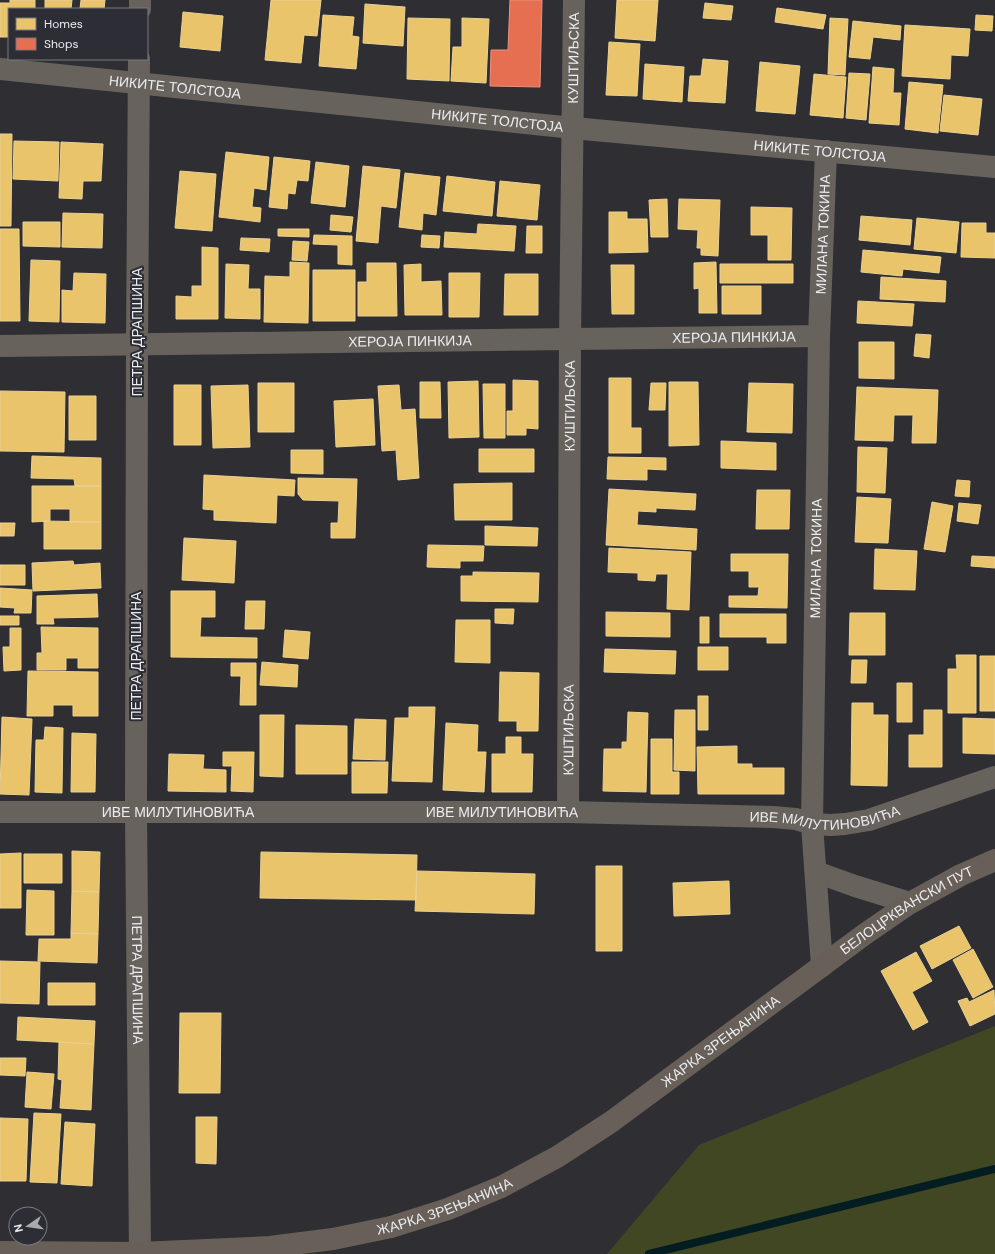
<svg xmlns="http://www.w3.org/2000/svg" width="995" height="1254" font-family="'DM Sans',sans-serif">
  <rect width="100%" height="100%" fill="#2f2f33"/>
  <path fill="#424723" d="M995,1026V1254H607L699,1145Z"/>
  <path fill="#e9c46a" stroke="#ead092" d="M10,0H35V9H9V37H0V3H10Z
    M45,0H72L71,9H45Z
    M81,0H105L104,9H80Z
    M271,0H321L317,36L304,35L301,63L265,60Z
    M617,0H658L655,41L615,38Z
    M705,3L733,6L731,20L703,18Z
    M365,4L405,7L403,46L363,43Z
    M777,8L826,15L823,29L775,22Z
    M183,12L223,16L220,51L180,47Z
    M323,15L354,17L352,36L359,37L356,69L319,66Z
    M976,15L993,16L992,31L975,30Z
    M408,18L450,19L449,81L407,79Z
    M462,18L489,19L486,83L451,81L453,47H462Z
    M830,18L848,19L845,75L828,74Z
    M853,21L901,26L900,40L873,37L870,59L849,57Z
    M905,25L970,29L968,56L951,55L950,79L902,76Z
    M609,42L640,44L637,96L606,95Z
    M703,59L728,61L725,103L688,101L690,76H701Z
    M760,62L800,66L795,114L756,111Z
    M645,64L684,67L682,102L643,99Z
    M873,67L894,69L893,93H901L899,125L869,123Z
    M849,73L870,74L866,120L846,118Z
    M814,74L846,77L843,118L810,115Z
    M909,82L943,85L938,133L905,129Z
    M944,95L982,99L978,135L940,131Z
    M0,134H12L11,226H0Z
    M14,141L59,142L58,181L13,179Z
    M61,142L103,144L101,181H83L82,199L59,198Z
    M226,152L269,157L266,190L254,188L252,207L261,208L260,222L219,217Z
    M274,157L310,161L308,181L297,180L295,194L288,193L287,209L269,207Z
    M316,162L349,166L345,207L311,203Z
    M363,166L400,170L396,208L381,206L378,243L356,241Z
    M180,171L216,174L212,231L175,228Z
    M405,173L440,177L436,215L423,213L422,230L399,227Z
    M447,176L495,182L492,216L443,211Z
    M500,181L540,185L537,220L497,216Z
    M667,199L668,237H651L649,200Z
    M679,199L720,200L718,256L701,255V248H697L698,230L678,229Z
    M751,207L792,208L791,260H768V235H751Z
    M609,212H627V219H647L648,252L609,253Z
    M63,213L103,214L102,248L62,247Z
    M331,215L353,217L351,232L330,230Z
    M861,216L912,220L910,245L859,240Z
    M917,218L959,222L956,253L914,249Z
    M23,222H60V247L23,246Z
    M962,223H986V233H995V258L961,257Z
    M478,224L516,226L514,251L444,247L445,232L477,234Z
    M527,226H542V253H526Z
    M0,229H19L20,321H0Z
    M278,229H309V237L278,236Z
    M314,235L352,236V265L338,264V245L313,244Z
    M422,235L440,236L439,248L421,247Z
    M241,238L270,239L269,252L240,250Z
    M293,241L309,242L307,261L292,260Z
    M202,247L218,248V319H176V296L192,297V286H202Z
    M863,250L941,257L939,273L903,269L902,276L861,272Z
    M31,260L60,261L59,322L29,321Z
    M290,262L309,263L308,323L264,322L265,276L290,277Z
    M716,262L717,313H699V288L694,289V263Z
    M367,263H396L397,316H358V282H367Z
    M226,264L249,265L248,289H260V319L225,318Z
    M421,264V282L441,281L442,315H405L404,265Z
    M720,264H793V283H720Z
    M611,265H634V314H612Z
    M313,270H355V321H313Z
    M74,273L106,274L105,323L62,322V290L73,291Z
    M449,273H480L479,317H449Z
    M505,274H538V315H504Z
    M881,277L946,281L945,302L880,299Z
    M722,286H761V314H722Z
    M858,301L914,304L912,326L857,323Z
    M916,334L931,335L929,358L914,356Z
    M859,342H894V379L859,378Z
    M609,378H631V428H641V453H609Z
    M513,380L538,381V429L526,428V435H507V411H513Z
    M478,381L479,437L449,438L448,382Z
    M420,382H440L441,418H420Z
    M669,382H698L699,445L669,446Z
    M258,383H294V432H258Z
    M651,383H666L665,410H649Z
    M749,383L793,384L792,433L747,432Z
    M483,384H505V438H484Z
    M174,385H201V445H174Z
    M248,385L250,447L213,448L211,386Z
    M399,385L401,410L415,409L419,478L398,480L396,450L382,451L378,386Z
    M857,387L938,390L936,443H912L913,415H894L893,441L855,440Z
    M0,391L65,392L64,452L0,451Z
    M69,396H96V440H69Z
    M373,399L375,445L336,447L334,401Z
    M721,441L776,443V470L721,468Z
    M858,447L887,448L885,493L857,492Z
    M479,449H534V472H479Z
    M291,450H323V474L291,473Z
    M32,456L101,458V486H75L74,479L31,478Z
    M608,457L666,458V470L647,469V480L607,479Z
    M204,475L295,480L294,496L277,495L276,523L214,520V510L203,509Z
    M298,478L357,479L355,538H331V523H338L339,501L303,500L298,494Z
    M957,480L970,481L969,497L955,496Z
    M512,483V520H455L454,484Z
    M32,486H101V522H70V509H50V521L32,522Z
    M609,489L696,494L695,510L656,508V512L638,511L637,525L697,529L696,550L606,545Z
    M757,490H790L789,529H756Z
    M857,497L891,499L888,543L855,542Z
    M932,502L953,506L945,552L924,549Z
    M959,503L981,505L978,524L957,521Z
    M44,521L101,522V549H44Z
    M0,523H15L14,536H0Z
    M485,526L538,528L537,546L485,545Z
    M184,538L236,541L234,583L182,580Z
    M428,545L484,546L483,561H460V568L427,567Z
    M609,548L691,552L689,610L667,609L668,574H656L655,581L638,580V573L608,572Z
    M875,549L917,551L915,590L874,589Z
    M731,554H788L787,608L729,607V596H758L759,587H749V571H731Z
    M972,556L995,557V568L971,566Z
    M73,561L74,565L100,563L101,588L33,591L32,563Z
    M0,565H25V585H0Z
    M473,572L539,573L538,602L461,601V576H473Z
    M0,588L32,590L31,613H14L15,608L0,607Z
    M171,591H215V617H201L200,637L257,638V658L171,657Z
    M97,594L98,617L53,618L54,624H37V596Z
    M246,601H265L264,629H245Z
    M495,609H514L513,624L495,623Z
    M606,612L670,613V637L606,636Z
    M850,613H885V655H849Z
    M720,614H786V643H767V637H720Z
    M0,616H19V625H0Z
    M700,617H709V643H700Z
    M456,620H490V663L455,662Z
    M41,627L98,628V668H78V658H66V670H37V653H42Z
    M10,628H21V670L4,671L3,647H10Z
    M285,630L310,632L308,659L283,657Z
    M698,647H728V670H698Z
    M605,649L676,651L675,674L604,672Z
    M956,655H976V713H948V669H957Z
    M980,656H995V711H980Z
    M852,660H867L866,683H851Z
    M262,662L298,665L297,687L260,685Z
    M231,663H256V705H240L241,676H231Z
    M28,671L98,672V716H73V705H53V716H27Z
    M500,672L539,673L538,731H517V721H499Z
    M897,683H912V722H897Z
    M698,696H708V730H698Z
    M852,703H873V715H888L887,786L851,785Z
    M409,707H435L432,782L392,781L395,718H409Z
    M675,710H695V771L674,770Z
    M924,710H942V767H909V735H924Z
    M628,712L648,713L646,792L603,791L604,749H622V742H627Z
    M260,715H284L283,777L260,776Z
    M2,717L32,719L29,795L0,794Z
    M963,718L995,719V754L963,753Z
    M355,719L386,720L385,760L353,759Z
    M446,723L478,725L477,752H486L484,792L443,790Z
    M296,725L347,726V774H296Z
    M45,727L63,728L62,793L35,792L36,740H44Z
    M72,733L96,734L95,792H71Z
    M506,737H521V754H533L532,792H492V754H506Z
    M651,739H672V772H679V794H651Z
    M737,746V764H752V768H784V794H698L697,747Z
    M223,752H254L253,792L231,791L232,766H223Z
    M169,754L204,755L203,769L226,770V792L168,791Z
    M352,762H388L387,793H352Z
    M72,851L100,852L99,892L72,891Z
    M261,852L417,855L416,900L260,898Z
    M21,853V908H0V854Z
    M24,854H62V883H24Z
    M596,866H622V951H596Z
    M417,871L535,874L534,914L415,911Z
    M729,881L730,914L674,916L673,883Z
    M27,890L54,891V935H26Z
    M72,891L99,892L98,934L71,933Z
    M959,926L971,948L932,969L920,946Z
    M71,933L98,934L97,963L38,961L39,939H71Z
    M973,949L993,987L973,998L953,960Z
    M916,952L932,981L912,992L928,1022L913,1030L881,971Z
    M0,961L40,962L39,1004L0,1003Z
    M48,983H95V1005H48Z
    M994,990L995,1014L970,1026L958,1001L967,998L969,1002Z
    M180,1013H221L220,1093H179Z
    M18,1017L95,1021L94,1044L17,1040Z
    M59,1042L94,1044L91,1110L60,1108L62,1080L58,1079Z
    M0,1058H26L25,1076L0,1075Z
    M27,1072L54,1074L51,1109L25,1107Z
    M34,1113L61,1114L57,1183L30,1182Z
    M196,1117H217L216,1164L196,1163Z
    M0,1118L28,1119L26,1181H0Z
    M65,1122L95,1124L92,1186L61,1184Z"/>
  <path fill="#e76f51" stroke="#e89481" d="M510,0H542L540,87L490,86L491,50H508Z"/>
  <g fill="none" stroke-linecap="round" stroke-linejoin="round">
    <path stroke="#041d20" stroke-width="8" d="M649,1254L995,1169"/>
    <g stroke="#67625c" stroke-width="22">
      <path d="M140,9V0"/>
      <path id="s1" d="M139,59L137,344L136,812L140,1253"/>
      <path id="s2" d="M0,69L573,128L995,167"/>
      <path id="s3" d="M0,346L819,336"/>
      <path id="s4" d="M0,812H568L773,817L796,819L812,824L831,825L845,824L869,820L995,777"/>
      <path id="s5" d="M568,812L570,340L574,0"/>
      <path d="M816,872L855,886L910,903"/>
      <path id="s6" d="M822,966L812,824L819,336L826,151"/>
    </g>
    <path stroke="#686058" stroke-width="22" id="s7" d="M0,1252L140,1253L270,1247L333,1239L391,1227L448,1209L501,1187L557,1157L611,1122L865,934L910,903L961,875L995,860"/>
  </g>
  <g text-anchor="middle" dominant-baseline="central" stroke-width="4" stroke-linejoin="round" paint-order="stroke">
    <g font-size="14" fill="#ebebf0" stroke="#2d2d35">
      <text stroke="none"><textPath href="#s5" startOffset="754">КУШТИЉСКА</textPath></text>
      <text stroke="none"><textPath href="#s2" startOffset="176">НИКИТЕ ТОЛСТОЈА</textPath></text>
      <text stroke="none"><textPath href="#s2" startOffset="500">НИКИТЕ ТОЛСТОЈА</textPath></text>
      <text stroke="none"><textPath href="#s2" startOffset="824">НИКИТЕ ТОЛСТОЈА</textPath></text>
      <text stroke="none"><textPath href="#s6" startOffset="732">МИЛАНА ТОКИНА</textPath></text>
      <text transform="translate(137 332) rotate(-90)">ПЕТРА ДРАПШИНА</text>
      <text stroke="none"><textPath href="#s3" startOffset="734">ХЕРОЈА ПИНКИЈА</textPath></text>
      <text stroke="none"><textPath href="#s3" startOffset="410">ХЕРОЈА ПИНКИЈА</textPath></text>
      <text stroke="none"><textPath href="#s5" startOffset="406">КУШТИЉСКА</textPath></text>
      <text stroke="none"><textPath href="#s6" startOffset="408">МИЛАНА ТОКИНА</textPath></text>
      <text transform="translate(136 656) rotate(-90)">ПЕТРА ДРАПШИНА</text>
      <text stroke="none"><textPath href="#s5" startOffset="82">КУШТИЉСКА</textPath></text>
      <text stroke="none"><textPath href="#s4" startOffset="178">ИВЕ МИЛУТИНОВИЋА</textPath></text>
      <text stroke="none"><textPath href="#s4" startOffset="502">ИВЕ МИЛУТИНОВИЋА</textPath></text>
      <text stroke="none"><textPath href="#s4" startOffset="826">ИВЕ МИЛУТИНОВИЋА</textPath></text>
      <text stroke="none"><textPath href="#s7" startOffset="1002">БЕЛОЦРКВАНСКИ ПУТ</textPath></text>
      <text stroke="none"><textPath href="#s1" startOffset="921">ПЕТРА ДРАПШИНА</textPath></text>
      <text stroke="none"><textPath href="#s7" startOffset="774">ЖАРКА ЗРЕЊАНИНА</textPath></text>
      <text stroke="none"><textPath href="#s7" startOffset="450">ЖАРКА ЗРЕЊАНИНА</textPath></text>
    </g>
  </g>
  <rect x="8" y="8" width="140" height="52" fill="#2d2d35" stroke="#797980"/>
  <rect x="16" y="18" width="20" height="12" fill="#e9c46a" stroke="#797980"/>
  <text x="44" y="28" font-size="12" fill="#ebebf0">Homes</text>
  <rect x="16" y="38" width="20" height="12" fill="#e76f51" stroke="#797980"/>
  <text x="44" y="48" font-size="12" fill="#ebebf0">Shops</text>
  <g transform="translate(28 1226) rotate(257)"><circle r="19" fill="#2d2d35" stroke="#797980"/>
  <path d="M0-3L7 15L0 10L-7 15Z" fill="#a9a9ae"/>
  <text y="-6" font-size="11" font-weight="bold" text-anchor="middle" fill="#ebebf0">N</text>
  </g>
</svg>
